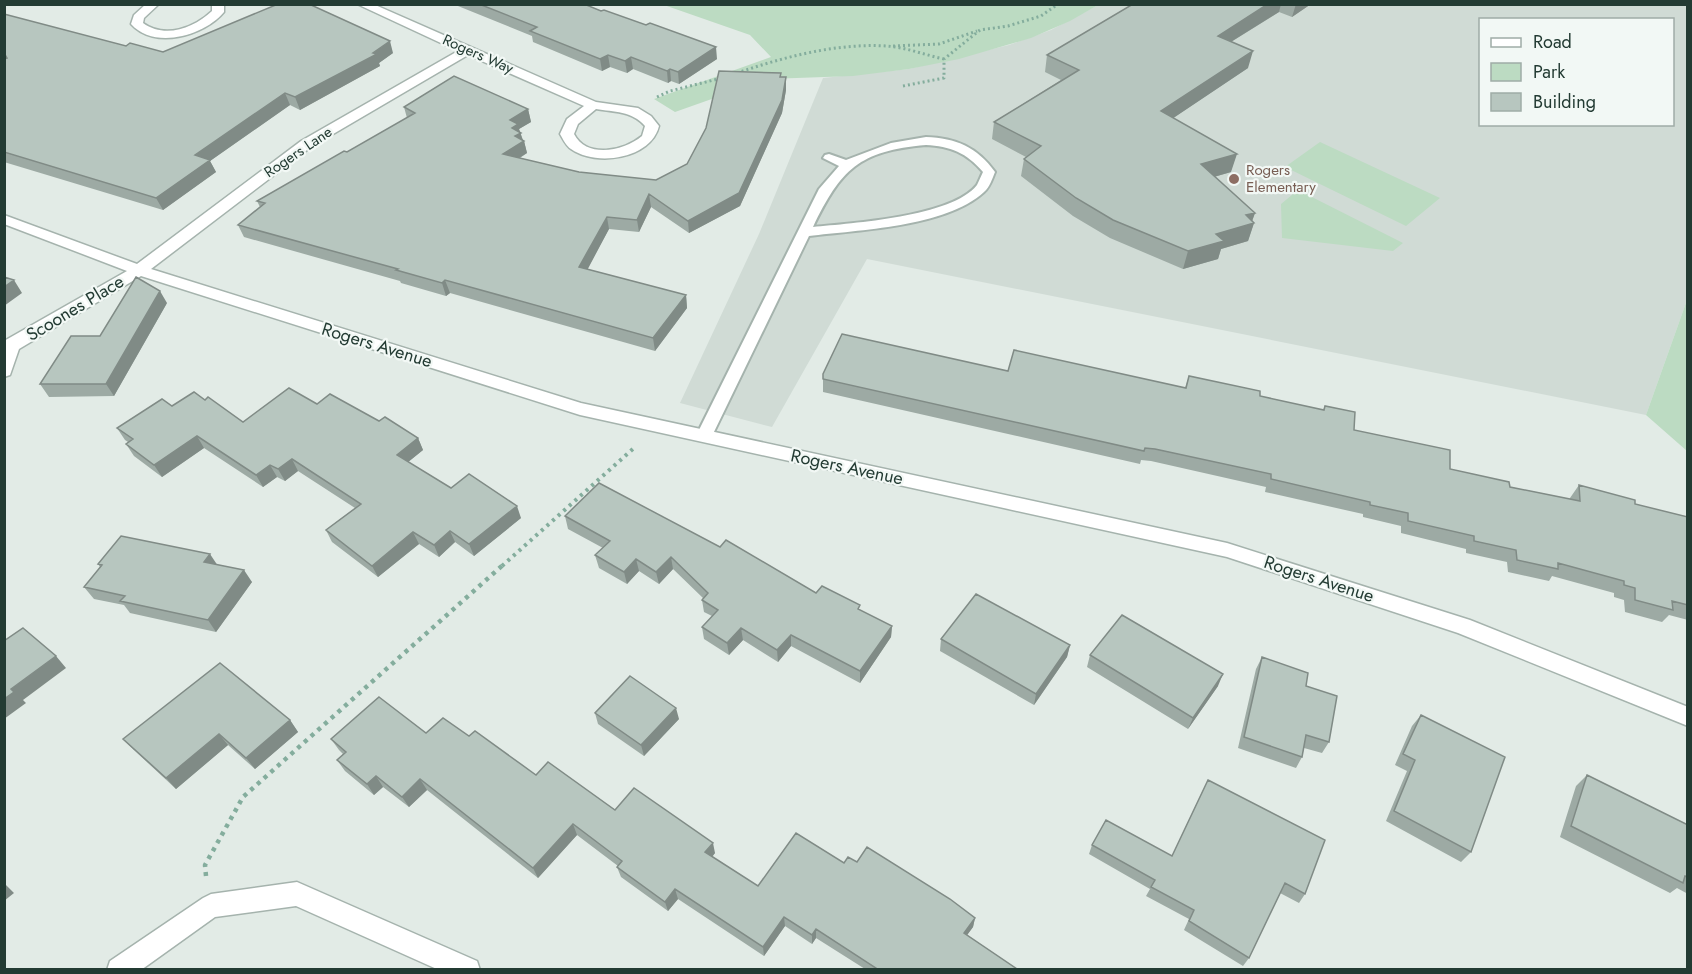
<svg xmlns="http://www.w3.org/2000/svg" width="1692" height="974" font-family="Jost,sans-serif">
  <rect width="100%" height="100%" fill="#e2ebe6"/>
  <path fill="#d0dbd5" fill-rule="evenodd" d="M1098,5H1687V300L1646,415L867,259L772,427L680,403L759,234L823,78L909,69L1009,45L1051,30ZM1480,20H1672V124H1480Z"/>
  <path fill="#bcdbc2" d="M664,5H1098L1070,21L1031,38L959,59L909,69L853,76L768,79L675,112L654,99L771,57L750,35Z
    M1320,142L1440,198L1406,226L1285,167Z
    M1298,190L1403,243L1393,251L1282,238L1281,204Z
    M1687,300V451L1646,415Z"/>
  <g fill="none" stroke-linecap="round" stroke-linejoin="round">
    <g stroke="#a5b3ad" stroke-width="4">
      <path id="lane" d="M926,137C956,138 977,147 995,172C992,179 990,187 984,192C946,227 858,230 809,236L712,436L710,440H698L696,436L819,189L839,166L823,158L825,155L829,154L846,160L891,143ZM926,145C950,146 967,153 983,172C981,176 979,181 977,185C952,217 852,223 813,227C841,169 859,151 926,145Z"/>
    </g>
    <g stroke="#a5b3ad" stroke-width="3">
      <path id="street" d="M146,4H159L144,18L143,23C165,39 194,28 212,11V4H224V12C204,36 154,50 131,24L134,15Z
        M357,4H373L596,102L638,108L651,116L659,126C651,159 596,167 571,149C566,146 563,139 560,134L567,119L584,106L468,55L311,147L151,269L581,403L1227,543L1470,620L1688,707V726L1458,633L1227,557L580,415L141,276L19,349L10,375L4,377V341L127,271L4,224V215L137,264L301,141L458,51ZM596,109C614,112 632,111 645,126L642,136C624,151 587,159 574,134L578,124Z
        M297,882L477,961L480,970H439L296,906L215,917L141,970H107L110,961L203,898L211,894Z"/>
    </g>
    <path stroke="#84ad9d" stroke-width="3" stroke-dasharray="2 3" stroke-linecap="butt" d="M893,46L939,44L977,31
      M737,73C784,57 836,43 886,46C905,47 925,55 944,59
      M903,86L944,78V59L980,30L1008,26L1041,16L1058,4
      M657,97L670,91L722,78"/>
    <path stroke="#84ad9d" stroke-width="4" stroke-dasharray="3 4.5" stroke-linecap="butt" d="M502,566L634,448"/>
    <path stroke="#84ad9d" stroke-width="4.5" stroke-dasharray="4 5" stroke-linecap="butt" d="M206,876L205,865L243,797L504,564"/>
    <use href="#lane" fill="#fff" fill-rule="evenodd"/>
    <use href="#street" fill="#fff" fill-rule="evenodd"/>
  </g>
  <path fill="#9daaa4" d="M453,4H584L717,59L679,84L671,81L668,83L633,69L627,73L610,67L602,71L533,42L532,36Z
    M1133,4H1311L1292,17L1279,12L1231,42L1248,68L1173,118L1231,172L1214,177L1255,213L1252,221L1254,223L1248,241L1221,249L1218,259L1183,269L1110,238L1073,216L1021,176L1024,159L1026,157L992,139L994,122L1061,80L1045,72L1047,55Z
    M126,46L163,52L393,53L379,63L380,66L300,110L290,105L210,161L216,172L163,210L4,162V59Z
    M781,73V77H786V90L782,113L740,206L689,233L651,207L639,232L609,229L587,269L686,295L687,308L655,351L450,293L446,296L401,283L400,281L244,237L238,225L260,207L257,201L347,152L407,118L404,107L528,109L531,122L519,129L523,140L524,141L527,153L520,158L579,172L656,180L687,164Z
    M167,303L114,396L49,397L40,384Z
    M1008,371L1185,388L1189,376L1260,396L1323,410L1325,406L1354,430L1450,469L1510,487L1570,499V498L1579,485L1635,504L1688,517V620L1669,615L1662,622L1625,612L1624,600L1614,597V593L1552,576L1549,581L1508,572L1507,562L1466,553V549L1401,533V526L1363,517V514L1265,492L1266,487L1151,461L1141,460L1140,464L823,392V379Z
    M205,400L243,422L317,404L379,421L418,438L423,450L408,462L451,488L521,518L474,556L455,542L439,557L419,544L378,577L332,542L326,530L355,508L298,471L285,481L277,477L263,487L204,448L162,477L134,456L126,444L128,442L125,440L117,428L172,406Z
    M565,516L720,547L816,593L860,610L892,626L891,637L860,683L791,646L778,662L743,640L729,655L704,639L702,627L712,616L704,612L702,600L703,598L673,569L659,584L639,571L627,584L599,568L595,555L603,548L568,529Z
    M98,564H216L252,582L216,632L130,613L124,605L94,599L84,587L100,567Z
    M941,639L1070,645L1067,657L1034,705L940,651Z
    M1090,655L1218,686L1188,729L1087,667Z
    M1262,657L1306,686L1329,742L1322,753L1304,748L1302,757L1296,768L1238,748L1256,669Z
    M595,713L679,719L644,756L598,724Z
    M1421,715L1471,852L1461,862L1386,821L1407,771L1395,765L1412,726Z
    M290,720L298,732L255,769L228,745L176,789L134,750L123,739Z
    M426,733L469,736L536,775L715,853L712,857L758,886L844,863L857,862L975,918L973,927L967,935L1017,969H865L816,938L812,944L785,926L764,956L678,899L668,911L621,877L617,867L618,866L577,835L538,878L427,790L409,807L383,787L374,795L345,771L337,760L343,754L339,750L331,739Z
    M1587,775L1688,825V894L1677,888L1670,893L1560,837L1576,786Z
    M1203,790L1305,894L1299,903L1280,893L1249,958L1243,966L1184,930L1189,919L1146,896L1150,889L1089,854L1092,845L1172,856Z"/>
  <path fill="#808b86" d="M1268,4H1281L1279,12L1213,53L1218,36Z
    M1296,4H1311L1292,17Z
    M390,41L393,53L379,63L380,66L300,110L295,97L373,53Z
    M716,47L717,59L679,84L678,72Z
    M1253,51L1248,68L1157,129L1161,111Z
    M608,55L610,67L602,71L600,59Z
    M631,57L633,69L627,73L625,61Z
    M670,69L671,81L668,83L667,71Z
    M786,77V90L782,113L740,206L689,233L688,221Z
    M285,93L290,105L210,161L216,172L163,210L156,198L195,155Z
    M528,109L531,122L519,129L523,141H524L527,153L506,166L503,154L510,120Z
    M1237,154L1231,172L1196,182L1201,164Z
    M649,194L651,207L639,232L637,220Z
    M1255,213L1251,224L1254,223L1248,241L1221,249L1218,259L1183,269L1188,251L1246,215Z
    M607,217L609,229L582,280L579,267Z
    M14,280L22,293L4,306V287Z
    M445,280L450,293L446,296L442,283Z
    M160,291L167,303L114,396L106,384Z
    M686,295L687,308L655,351L653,338Z
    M197,436L204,448L162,477L154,465Z
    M418,438L423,450L402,467L397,455Z
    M292,459L298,471L285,481L278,469Z
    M270,465L277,477L263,487L256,475Z
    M517,506L521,518L474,556L469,544Z
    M450,531L455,542L439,557L434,545Z
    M413,532L419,544L378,577L372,566Z
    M210,554L218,566L204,562Z
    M671,557L673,569L659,584L656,572Z
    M636,559L639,571L627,584L624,572Z
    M244,570L252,582L216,632L208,620Z
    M892,626L891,637L860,683V671Z
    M741,628L743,640L729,655L727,643Z
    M791,635V646L778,662L777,650Z
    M1070,645L1067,657L1034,705L1036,694Z
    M56,656L66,668L23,700L26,703L4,719V699L11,689Z
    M1223,674L1218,686L1188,729L1193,718Z
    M676,708L679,719L644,756L641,745Z
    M290,720L298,732L255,769L246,758Z
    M219,734L228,745L176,789L166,778Z
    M376,776L383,787L374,795L367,784Z
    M420,779L427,790L409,807L402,797Z
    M573,824L577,835L538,878L533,868Z
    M713,843L715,853L707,863L705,852Z
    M4,883L14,893L4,901Z
    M675,889L678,899L668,911L665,902Z
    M784,917L785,926L764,956L763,947Z
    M975,918L973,927L962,942L964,933Z
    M816,929V938L812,944V935Z"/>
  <path fill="#b7c6bf" stroke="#808b86" stroke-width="1.5" d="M278,4H309L390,41L373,53L377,54L295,97L285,93L195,155L210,160L156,198L4,152V59L7,58L4,53V14L126,46L130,43L163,52Z
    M479,4H584L601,11L604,10L646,25L650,23L716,47L678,72L670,69L667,71L631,57L625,61L608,55L600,59L530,31L537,27Z
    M1133,4H1268L1218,36L1253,51L1161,111L1237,154L1201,164L1255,213L1246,215L1254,223L1216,234L1224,241L1188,251L1113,220L1076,198L1024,159L1041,146L994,122L1079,70L1047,55Z
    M719,71L781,73L780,77H786L782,100L739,193L688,221L649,194L637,220L607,217L579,267L686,295L653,338L445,280L442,283L396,270L398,269L238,225L265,203L257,201L344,151L347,152L415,113L404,107L454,76L528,109L510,120L518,124L512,128L521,133L515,136L524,141L503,154L579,172L656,180L687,164L706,128Z
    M4,277L14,280L4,287Z
    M136,277L160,291L106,384H40L71,336H100Z
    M842,334L1008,371L1014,350L1186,388L1189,376L1260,391V396L1324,410L1325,406L1355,412L1354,430L1450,450V469L1509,482L1510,487L1580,501L1579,485L1635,500V504L1688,517V605L1672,601L1673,610L1635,600V588L1624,585V581L1558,563V569L1517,560L1516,550L1474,541V536L1408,521V513L1370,505V502L1271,479V474L1155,449L1145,448L1144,451L823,379V374Z
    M289,388L317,404L330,394L379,421L385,417L418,438L397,455L451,488L469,474L517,506L469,544L450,531L434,545L413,532L372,566L326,530L361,504L292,459L278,469L270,465L256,475L197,436L154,465L126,444L133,439L117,428L162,399L172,406L194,392L205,400L208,397L243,422Z
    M599,483L720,547L726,540L816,593L822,586L860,605L858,609L892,626L860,671L791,635L777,650L741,628L727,643L702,627L718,610L702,600L708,593L671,557L656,572L636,559L624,572L595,555L610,541L565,516Z
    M121,536L210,554L204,562L244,570L208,620L120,601L125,596L84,587L102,565L98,564Z
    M976,594L1070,645L1036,694L941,639Z
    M1122,615L1223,674L1193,718L1090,655Z
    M23,628L56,656L11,689L14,692L4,699V641Z
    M1262,657L1308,673L1306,686L1337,696L1329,742L1306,735L1302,757L1244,737Z
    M220,663L290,720L246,758L219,734L166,778L123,739Z
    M630,676L676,708L641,745L595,713Z
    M379,697L426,733L443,718L469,736L475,731L536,775L548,762L615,810L634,788L713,843L705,852L758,886L796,833L844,863L848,857L857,862L867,847L950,899L975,918L964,933L1017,969H875L876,968L816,929L812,935L784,917L763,947L675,889L665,902L617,867L622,861L573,824L533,868L420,779L402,797L376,776L367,784L337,760L346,752L331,739Z
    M1421,715L1505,757L1471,852L1394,811L1415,760L1403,754Z
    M1587,775L1688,825V877L1685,876L1683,883L1571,826Z
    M1208,780L1325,840L1305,894L1285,883L1249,958L1189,921L1194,910L1151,887L1155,880L1092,845L1106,820L1172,856Z"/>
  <circle fill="#8d6e63" stroke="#f2f8f5" stroke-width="2" cx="1234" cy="179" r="6"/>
  <g text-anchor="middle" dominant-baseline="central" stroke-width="4.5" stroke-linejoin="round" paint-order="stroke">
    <g font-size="15" fill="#233b33" stroke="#f2f8f5">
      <text transform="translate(478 54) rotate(24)">Rogers Way</text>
      <text transform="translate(298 152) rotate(-34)">Rogers Lane</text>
    </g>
    <g font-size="15" fill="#785e54" stroke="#f2f8f5" text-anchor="start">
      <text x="1246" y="170">Rogers<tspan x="1246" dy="17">Elementary</tspan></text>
    </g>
    <g font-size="18" fill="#233b33" stroke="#f2f8f5">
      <text transform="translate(75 308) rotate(-31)">Scoones Place</text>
      <text transform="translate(377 345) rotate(17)">Rogers Avenue</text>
      <text transform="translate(847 467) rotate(12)">Rogers Avenue</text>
      <text transform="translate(1319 579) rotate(18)">Rogers Avenue</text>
    </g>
  </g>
  <rect width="1692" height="974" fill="none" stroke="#233b33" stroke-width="12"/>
  <rect x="1479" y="18" width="195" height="108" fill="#f2f8f5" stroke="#9faca7" stroke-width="1.5"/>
  <rect x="1491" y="38" width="30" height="9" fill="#ffffff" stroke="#9faca7" stroke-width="1.5"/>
  <text x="1533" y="48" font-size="18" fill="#233b33">Road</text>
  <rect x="1491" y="63" width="30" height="18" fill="#bcdbc2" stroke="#9faca7" stroke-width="1.5"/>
  <text x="1533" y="78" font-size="18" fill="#233b33">Park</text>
  <rect x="1491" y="93" width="30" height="18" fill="#b7c6bf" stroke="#9faca7" stroke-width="1.5"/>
  <text x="1533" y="108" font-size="18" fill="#233b33">Building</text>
</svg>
